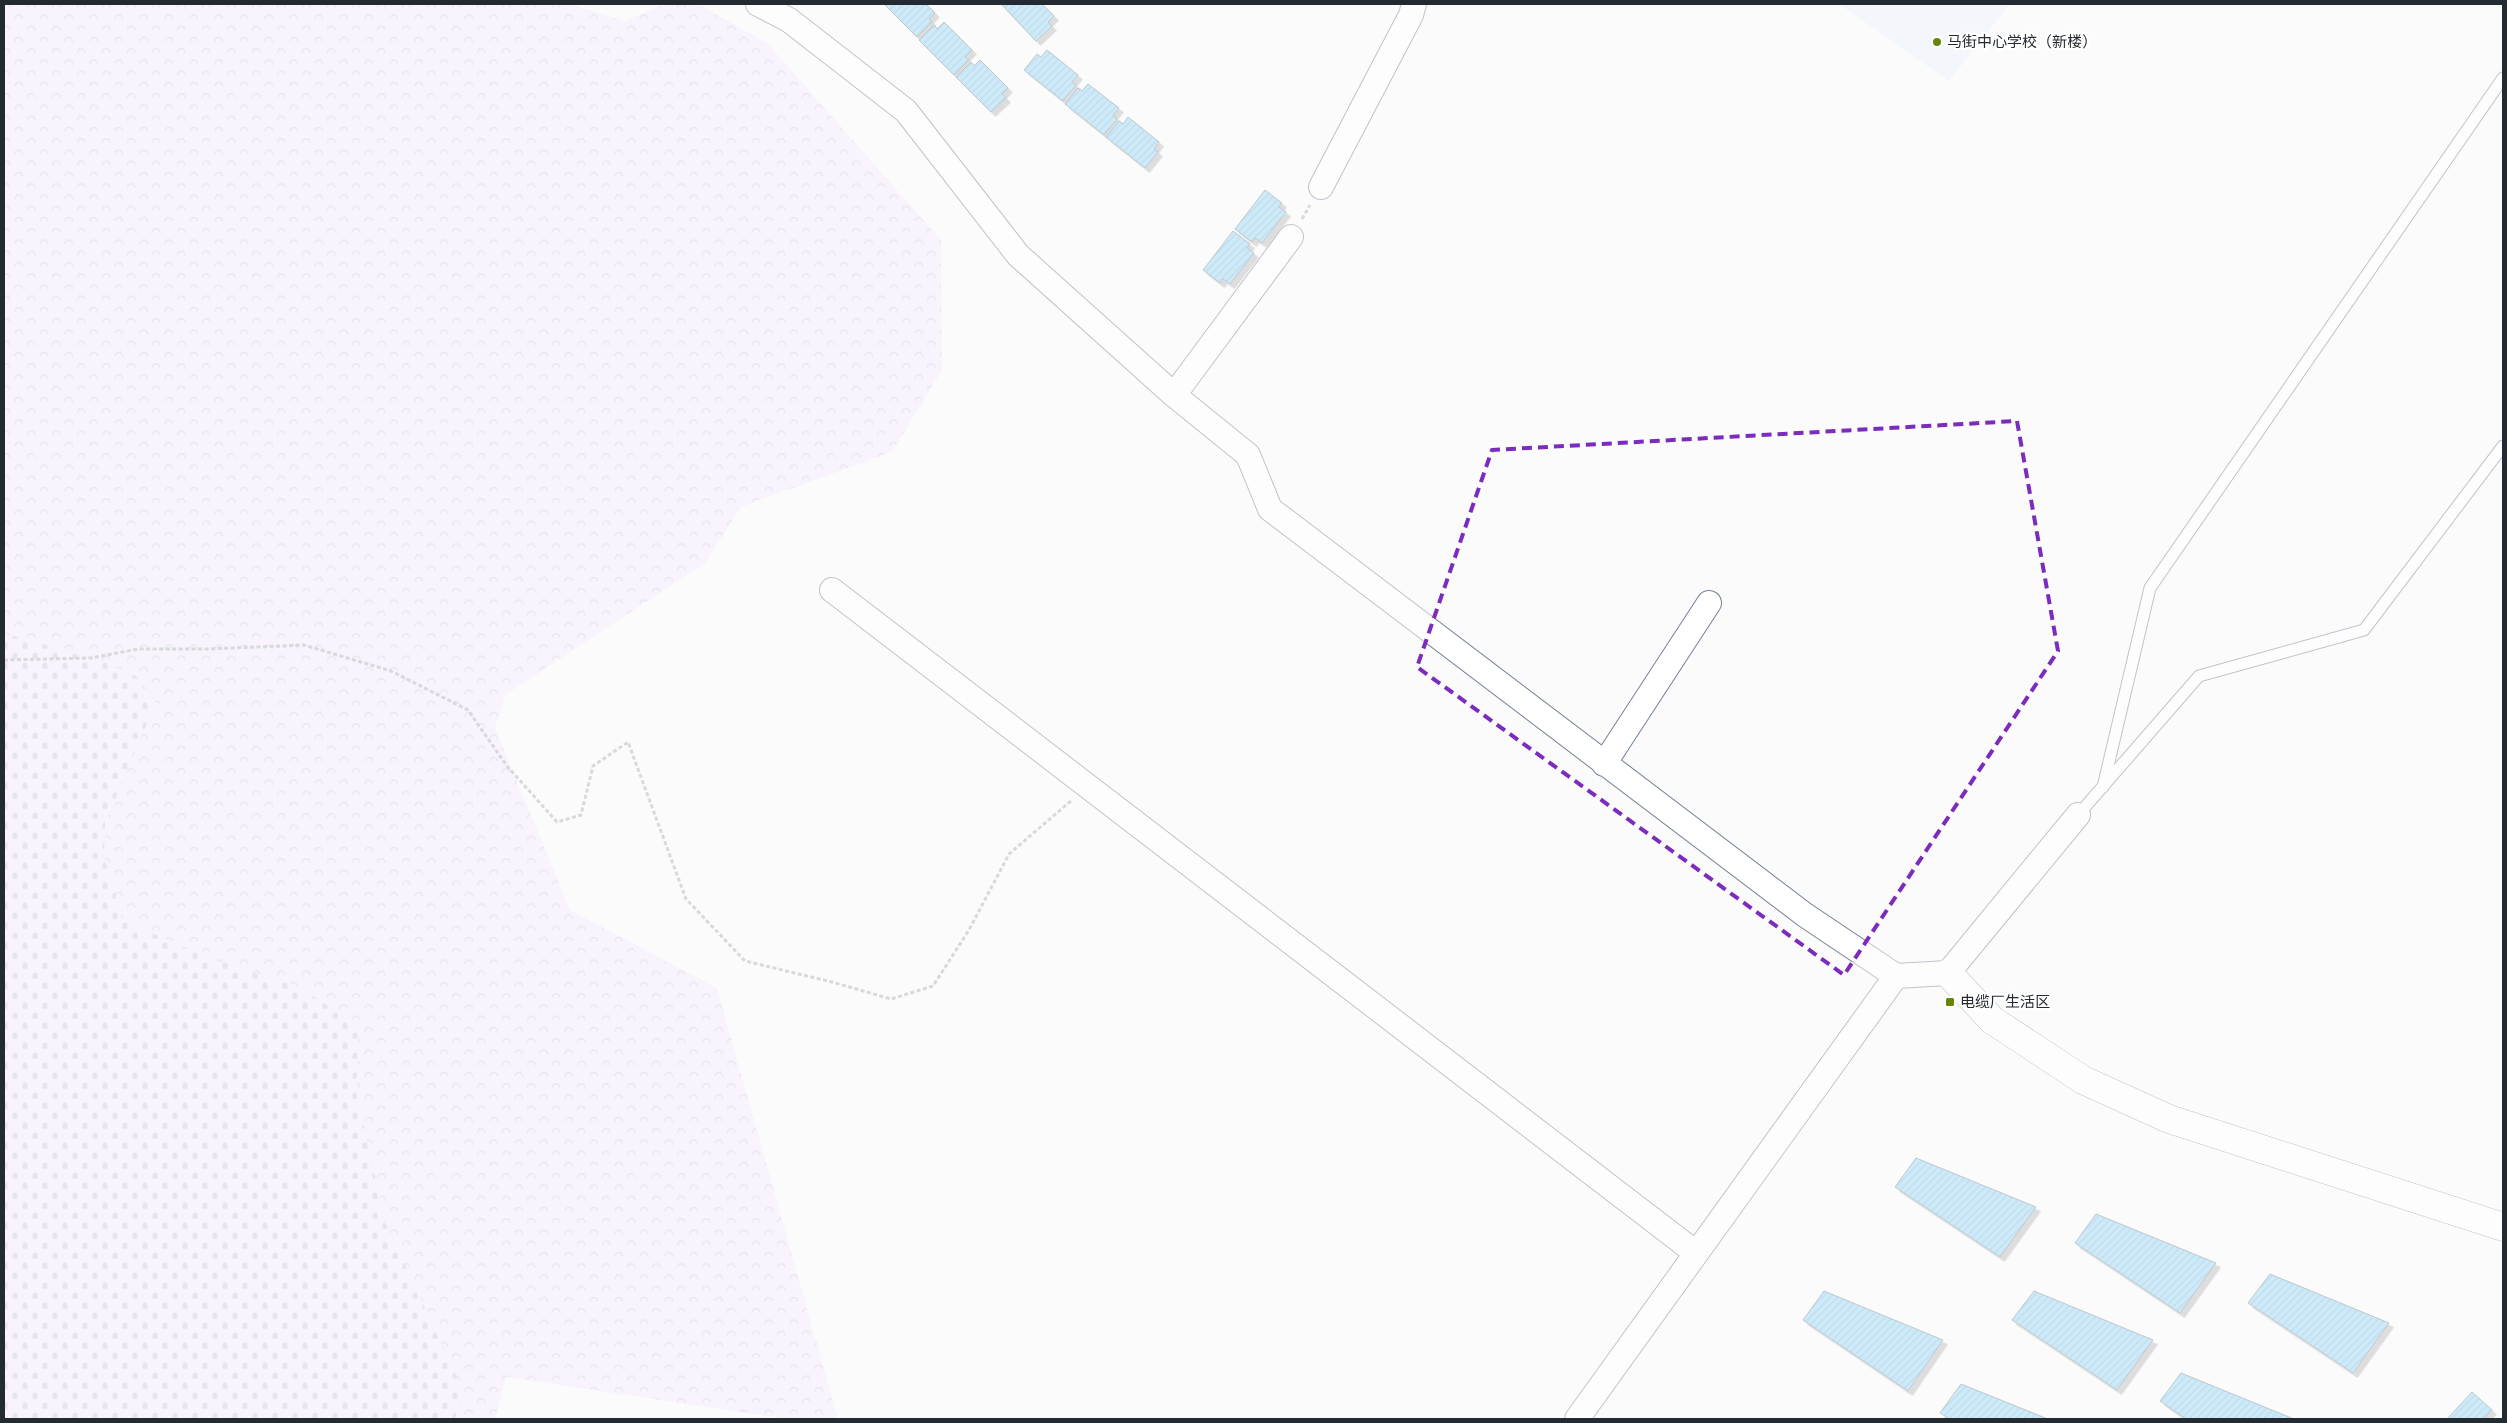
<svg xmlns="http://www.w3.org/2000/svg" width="2507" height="1423" font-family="Rubik,'Noto Sans SC',sans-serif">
  <defs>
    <pattern id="forest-crowns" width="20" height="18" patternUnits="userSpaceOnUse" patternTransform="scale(1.25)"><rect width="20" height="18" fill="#f4e8fe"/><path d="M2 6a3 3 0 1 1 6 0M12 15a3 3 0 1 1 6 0" fill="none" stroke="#d1c7da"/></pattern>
    <pattern id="cemetery-stones" width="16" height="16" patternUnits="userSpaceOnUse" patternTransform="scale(1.25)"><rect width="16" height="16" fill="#f4e8fe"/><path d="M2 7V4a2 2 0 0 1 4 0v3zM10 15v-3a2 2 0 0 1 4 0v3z" fill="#d1c7da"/></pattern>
    <pattern id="building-hatch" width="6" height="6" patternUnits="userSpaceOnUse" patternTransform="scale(1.25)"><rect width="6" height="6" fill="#92d4f5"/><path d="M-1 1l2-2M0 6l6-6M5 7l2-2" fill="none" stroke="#7eb6d2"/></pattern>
    <filter id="shadow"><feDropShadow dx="4.5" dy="4.5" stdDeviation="0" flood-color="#0004"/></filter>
  </defs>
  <rect width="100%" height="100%" fill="#fbfbfb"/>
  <path fill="#e8effa" d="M1839,4H2010L1949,81Z"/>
  <path fill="url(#forest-crowns)" d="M4,4H568L626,21L663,4H698L768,44L941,240L942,370L892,452L741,507L705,563L505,695L495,728L570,910L717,988L838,1419H787L506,1377L495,1419H4Z"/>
  <path fill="url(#cemetery-stones)" d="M4,633L106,663L136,676L156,702L105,823L104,855L122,920L209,958L301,988L359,1027L356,1092L385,1222L463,1390L455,1419H4Z"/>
  <path fill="url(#building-hatch)" stroke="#738995" filter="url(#shadow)" d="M884,4H926L935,13L929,19L932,22L917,37Z
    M1003,4H1042L1054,16L1048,22L1052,26L1036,41L1002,5Z
    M944,22L972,50L965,57L969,60L954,75L919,40L934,25L937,29Z
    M1047,50L1078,75L1072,82L1076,85L1063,101L1024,70L1037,54L1041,57Z
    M980,60L1008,88L1002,94L1006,98L991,112L956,77L971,62L974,66Z
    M1088,84L1119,108L1113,115L1117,119L1104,135L1065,104L1078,88L1082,91Z
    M1128,117L1159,142L1154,149L1158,152L1145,168L1106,137L1119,121L1123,124Z
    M1265,190L1282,203L1279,207L1286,212L1262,243L1255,238L1252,242L1235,229Z
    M1233,231L1250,244L1247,248L1254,253L1230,284L1223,279L1220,283L1203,270Z
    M1916,1158L2036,1207L2000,1257L1895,1187Z
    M2096,1214L2216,1263L2180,1313L2075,1243Z
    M2270,1274L2389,1323L2353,1373L2248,1303Z
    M1824,1291L1943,1340L1908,1391L1803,1320Z
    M2034,1291L2153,1340L2117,1390L2012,1320Z
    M2181,1373L2294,1419H2186L2160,1401Z
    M1961,1384L2048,1419H1950L1940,1413Z
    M2472,1392L2492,1410L2483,1419H2447Z"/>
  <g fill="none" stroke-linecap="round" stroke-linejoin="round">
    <g stroke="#748193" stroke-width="13">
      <path id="lane" d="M2103,787L2150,588L2503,78
        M2078,815L2199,676L2364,630L2503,446"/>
    </g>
    <g stroke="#748193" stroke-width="26">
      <path id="street" d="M758,4L789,20L906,111L1018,255L1174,395L1248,455L1270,509L1805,915L1896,976L1948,973L2078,815
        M1321,187L1411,15L1414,4
        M1174,395L1291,237
        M832,590L1696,1253
        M1604,764L1709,603
        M1577,1419L1896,976"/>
    </g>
    <g stroke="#748193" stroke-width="29">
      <path id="secondary" d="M1948,973L1992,1020L2083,1080L2169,1119L2503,1227"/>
    </g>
    <path stroke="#adafb2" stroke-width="3" stroke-dasharray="4 2.5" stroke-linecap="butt" d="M1302,219L1310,205
      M4,660L91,658L138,649H208L304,645L391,671L468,710L507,766L557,822L581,815L593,766L628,742L686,899L745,961L832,982L891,999L933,986L969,930L1009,854L1072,800"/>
    <use href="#lane" stroke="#fff" stroke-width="11"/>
    <use href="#street" stroke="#fff" stroke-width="24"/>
    <use href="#secondary" stroke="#fff" stroke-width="28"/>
  </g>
  <path d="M0 0H2507V1423H0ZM2017,421L2058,651L1844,975L1417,667L1492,450Z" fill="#fbfbfb" fill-opacity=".55" fill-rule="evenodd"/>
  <path fill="none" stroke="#7b2cbf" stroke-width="4" stroke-dasharray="10 6" stroke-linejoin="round" d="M2017,421L2058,651L1844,975L1417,667L1492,450Z"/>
  <g fill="#658705" stroke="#fff" stroke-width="2">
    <circle cx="1937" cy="42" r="5"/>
    <rect x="1945" y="997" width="10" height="10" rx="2.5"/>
  </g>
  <g text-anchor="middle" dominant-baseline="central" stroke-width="4.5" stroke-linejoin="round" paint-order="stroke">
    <g font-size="15" fill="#242a31" stroke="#fff" text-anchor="start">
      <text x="1947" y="42">马街中心学校（新楼）</text>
      <text x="1960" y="1002">电缆厂生活区</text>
    </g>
  </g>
  <rect width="2507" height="1423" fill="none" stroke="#242a31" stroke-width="10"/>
</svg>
